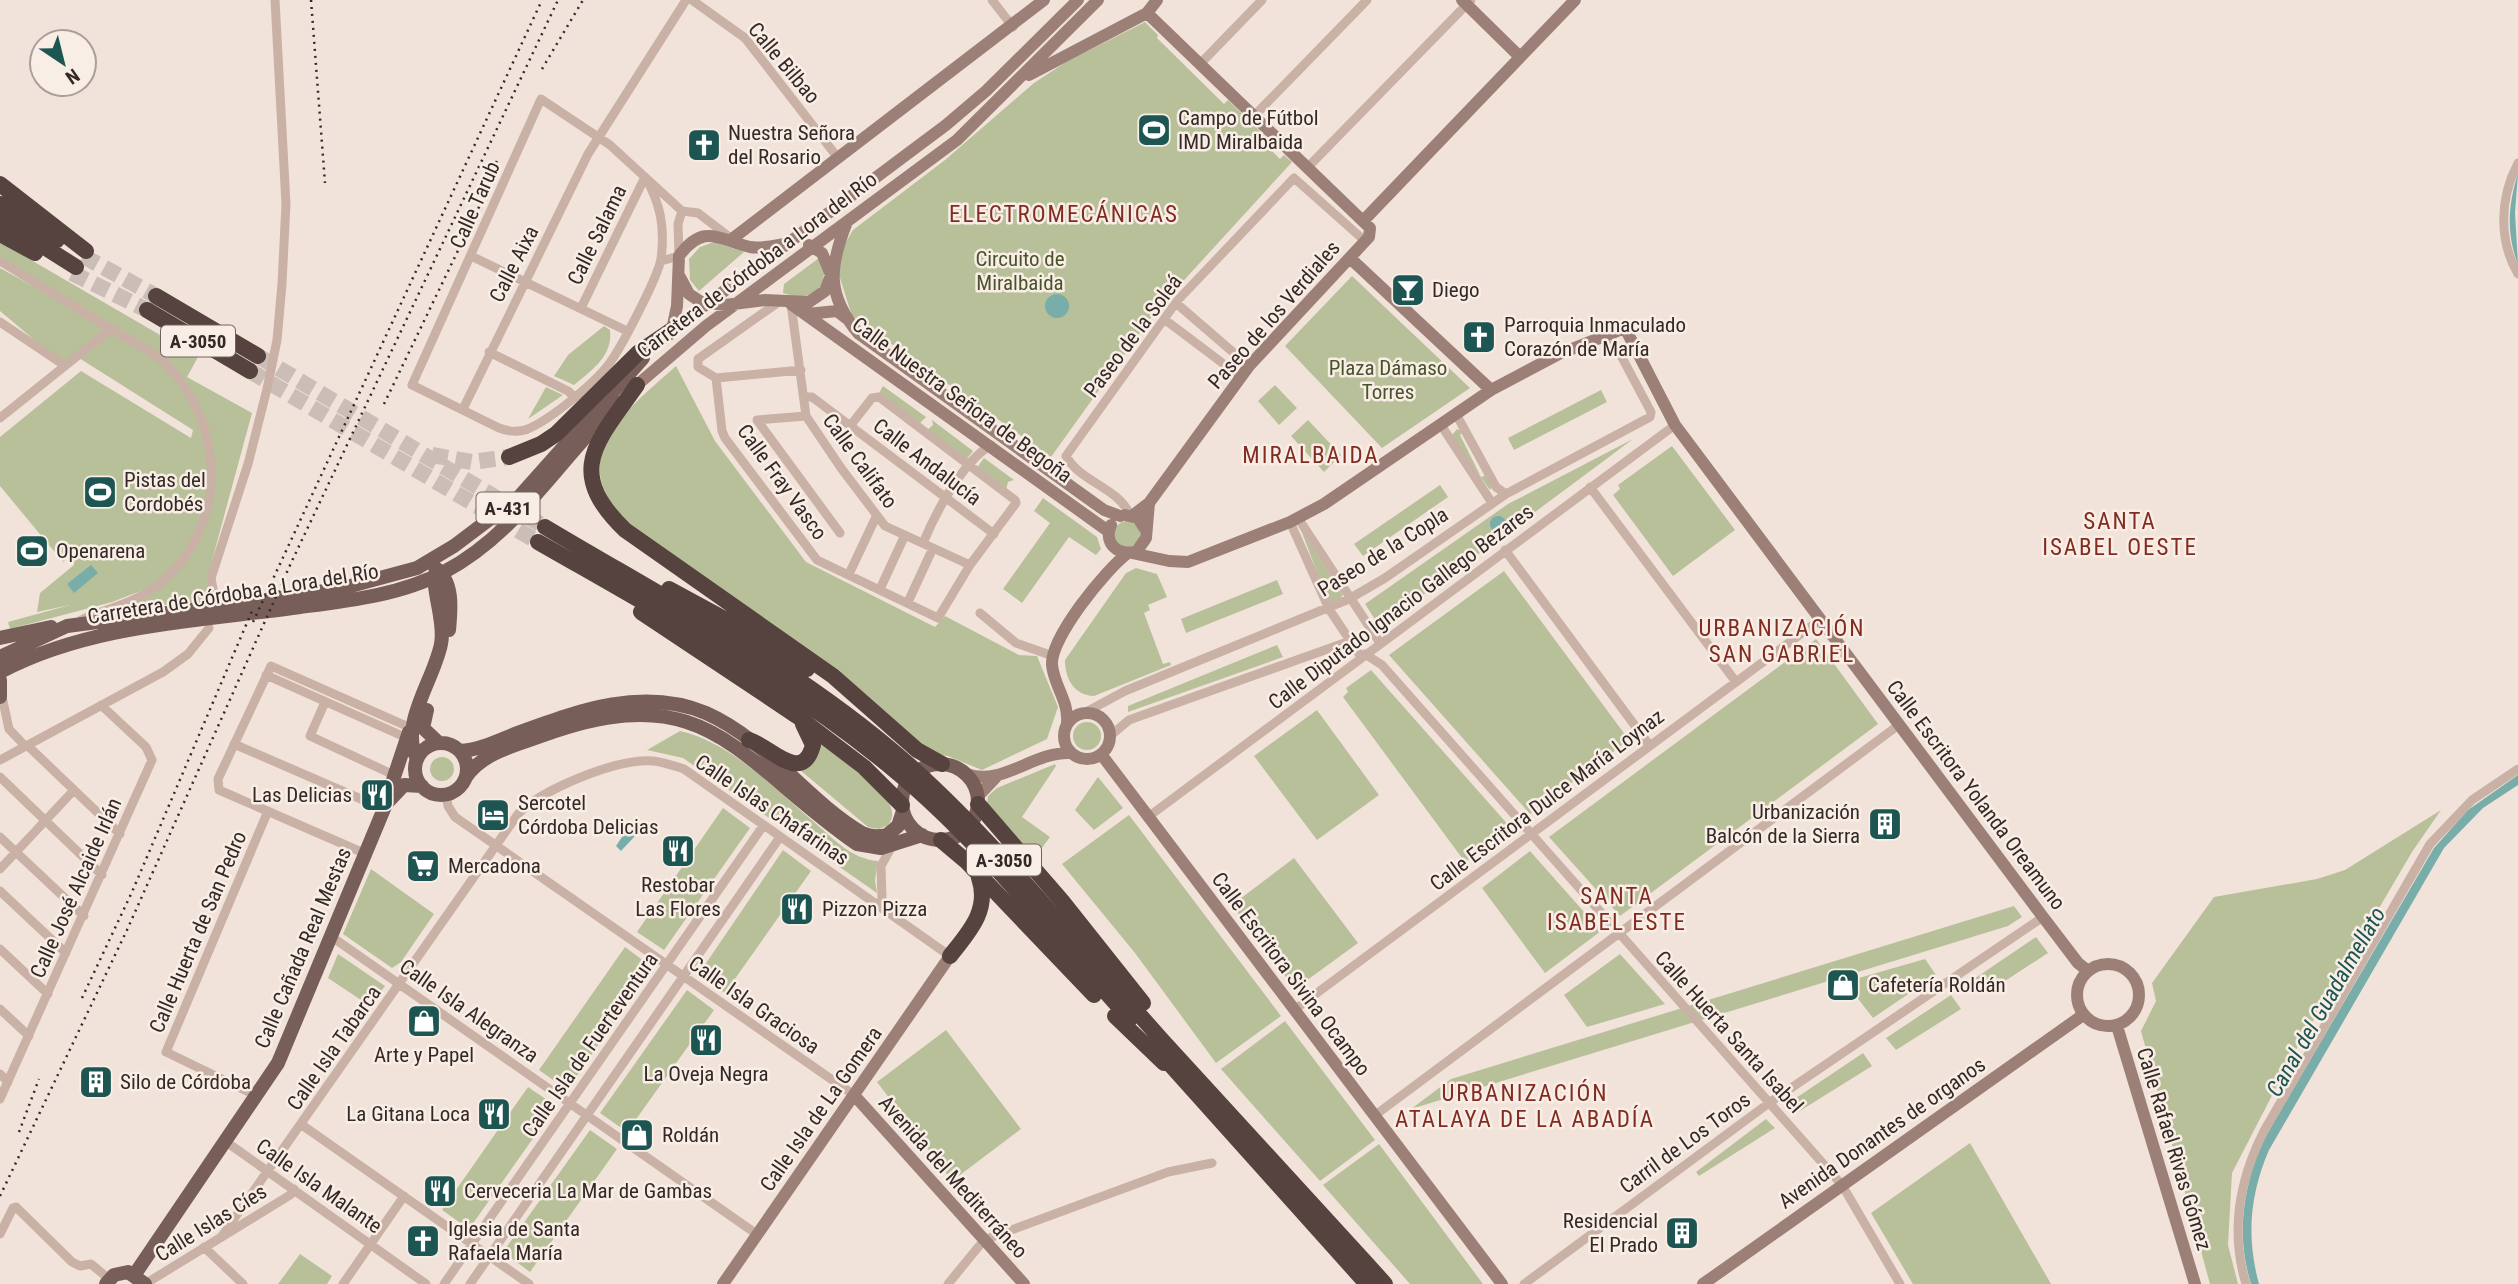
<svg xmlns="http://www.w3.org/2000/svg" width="2518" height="1284" font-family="'Roboto Condensed',sans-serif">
  <rect width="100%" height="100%" fill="#f1e3da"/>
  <path fill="#b8c09a" d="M1145,22L1158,35L1157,38L1224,104L1228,100L1265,136L1262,141L1280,159L1284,155L1292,162L1155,312L1051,457L852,316L839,275L841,250L853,230L945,160L1034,83L1066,62Z
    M0,242L198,357L187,377L252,413L207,579L211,600L119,610L154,586L112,602L10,629L8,622L70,605L37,612L40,593L74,565L68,558L63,562L0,486V437L81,371L191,438L193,430L79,358L64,365L0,311V268L97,321L0,261Z
    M714,242L744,252L699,291L690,280L689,259L700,247Z
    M819,258L825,268L822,286C807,298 801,299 783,293L784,284Z
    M1352,276L1470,388L1382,448L1285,346Z
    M604,326L610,330C613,356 592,370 574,385L554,376L568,355Z
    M676,366L715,441L806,562L935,627L945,616L1019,655L1037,656L1058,707L1047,739L982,770L948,756L933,754L632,528C561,459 621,415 676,366Z
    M1275,385L1297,408L1279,425L1258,401Z
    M883,386L926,417L920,423L878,395Z
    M546,387L563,395L528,419Z
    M1601,390L1607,402L1514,450L1508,438Z
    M932,420L973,451L966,460L926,431L933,425Z
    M1308,420L1341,455L1324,472L1291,436Z
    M1457,429L1463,432L1460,435L1481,477L1486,475L1492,486L1490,490L1451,436Z
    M1633,439L1601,463L1380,627L1365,604L1508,504Z
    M1672,446L1735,530L1673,576L1613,495L1620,489L1618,485Z
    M984,458L1014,480L1008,482L1006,490L976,469Z
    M1440,485L1448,497L1363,556L1354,544Z
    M1043,498L1097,537L1101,549L1096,555L1069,537L1022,603L1003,589L1050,523L1034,511Z
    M1114 534a13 13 0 1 1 26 0a13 13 0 1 1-26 0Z
    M1301,530L1343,595L1337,601H1328Z
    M1136,568L1157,574L1167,597L1148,605L1150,610L1144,613L1163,664L1170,662L1171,665L1094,696C1074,695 1065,679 1065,660L1126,573Z
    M1504,571L1629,740L1530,814L1389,655Z
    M1277,580L1283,594L1186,633L1181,619Z
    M1816,639L1878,724L1620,916L1549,837Z
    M1277,645L1283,657L1128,712V706Z
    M1371,670L1511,828L1465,862L1343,697L1348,692L1346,688Z
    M1317,710L1379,795L1317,840L1254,756Z
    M1073 736a14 14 0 1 1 28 0a14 14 0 1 1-28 0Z
    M680,731C732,743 775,789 814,822C834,839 851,859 878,861L875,880L877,893L683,758L647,750Z
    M820,743C839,757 910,799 888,825L879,829L868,827L800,770Z
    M430 769a12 12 0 1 1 24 0a12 12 0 1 1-24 0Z
    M1055,764L1056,766L1022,817L1050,837L1033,860L987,803L988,796L997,788Z
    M1098,777L1123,808L1094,830L1075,810Z
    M723,808L750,828L664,950L637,932Z
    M2441,810L2412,852L2294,1053L2232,1173L2228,1245L2238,1284H2210L2141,1031L2156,1001L2152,983L2214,897L2317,879L2345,870Z
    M1129,815L1281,1016L1216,1063L1135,953L1062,864Z
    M783,850L811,871L725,993L698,975Z
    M1530,851L1601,931L1545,973L1482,888Z
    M1294,858L1358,943L1295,989L1232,905Z
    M371,869L434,914L401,962L392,968L343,934Z
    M2014,906L2022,917L2008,926L1411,1109L1451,1079Z
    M2036,937L2048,953L1985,994L1974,979Z
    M625,947L652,967L567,1090L539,1070Z
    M338,954L385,986L370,1006L328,978Z
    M1620,954L1665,1004L1587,1027L1564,995Z
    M1925,959L1936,975L1873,1018L1845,982Z
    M687,990L714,1010L627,1132L600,1113Z
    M1951,995L1961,1009L1896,1050L1886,1038Z
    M1285,1021L1375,1140L1320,1181L1221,1069Z
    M946,1030L1021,1129L952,1181L877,1082Z
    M1863,1053L1872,1066L1795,1114L1787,1104Z
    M528,1087L556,1106L469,1229L442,1210Z
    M1766,1119L1775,1128L1699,1176L1696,1172Z
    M590,1130L617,1149L530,1272L503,1252Z
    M1970,1143L2051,1284H1913L1871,1213Z
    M1379,1144L1483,1284H1410L1323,1185Z
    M300,1254L332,1276L327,1284H278Z"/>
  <path fill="#79ada9" d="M2518,173L2515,213L2518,265C2506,232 2508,206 2518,173Z
    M1045 306a12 12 0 1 1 24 0a12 12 0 1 1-24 0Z
    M1490 524a8 8 0 1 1 16 0a8 8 0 1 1-16 0Z
    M91,565L98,573L74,593L67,584Z
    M2518,775V785L2483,808L2444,848L2269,1150C2250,1194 2246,1237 2259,1284H2251C2236,1235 2243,1193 2260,1146L2434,848L2468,810Z
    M622,830L633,832L635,836L621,851L616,846L622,837Z"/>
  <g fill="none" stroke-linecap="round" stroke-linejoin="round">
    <path stroke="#cbbeb6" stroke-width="16" stroke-dasharray="16 8" stroke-linecap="butt" d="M83,256L156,296
      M72,273L147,310
      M258,356L545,527
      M250,371L538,542
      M432,455L472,462L509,457"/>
    <path stroke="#c9b1a6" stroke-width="9" d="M692,0L745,38L838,158
      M992,0L1013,27
      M1200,64L1262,0
      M1254,116L1367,0
      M2518,163C2500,197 2498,240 2518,274
      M1308,167L1471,0
      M645,177C661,204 665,228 661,259C658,277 621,348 609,364C595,383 552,418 530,428C520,433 510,432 499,428L412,385L541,99L610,145L682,211L698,213L732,239
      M471,256L627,331
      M0,261C36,283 72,305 108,327C127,339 151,349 166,364C227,426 228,529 158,585C135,603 108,608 81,620
      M661,261L679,256L678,224L682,211
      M1176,303L1249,366
      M791,304L806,416L841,468L885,526L970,565
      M581,308L645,177
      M1164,319L1241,377
      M0,322L64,365
      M489,352L568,391L573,396
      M716,378L722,431L725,438L817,560L938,618L970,565L1016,503L1015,500L879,397L872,398L850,426
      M716,378L698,367V359L780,301
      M716,378L801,370
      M804,397H812L994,534
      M463,409L588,154L686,0
      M1456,414L1496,487L1506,494
      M0,418L111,329
      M757,420L840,533
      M757,420L806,416
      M1441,425L1492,503
      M1590,487L1736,682
      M1130,515C1118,487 1080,482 1066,456L1177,301L1294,178L1365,241
      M1298,518L1380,643
      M1290,522L1329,609L1361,657
      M923,543C935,514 962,462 991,445
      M1505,550L1650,746
      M849,574L876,517
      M880,589L905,535
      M215,600L211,578L248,464L267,389L277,340L282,284L286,204L275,0
      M908,602L933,548
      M980,613L1016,643L1053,656
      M1365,654L1382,665L1842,1185L1900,1284
      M266,675L407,738
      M1,692L9,729L25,746
      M325,702L310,736L394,775
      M1086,712L1125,691L1349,599L1385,578L1506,494L1650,417L1651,412L1610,335
      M1110,736L1129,720L1350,641
      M234,744L384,809
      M27,745L120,834
      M0,760L163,672L188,654L209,628
      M0,777L102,875
      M446,795L448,806L455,817L854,1095
      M1148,817L1675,425
      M0,837L84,916
      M366,854L219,790L218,779L271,666L411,728
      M0,869L74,790
      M0,891L66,953
      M879,905L882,899L881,866L892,846
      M332,937L758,1235
      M0,949L48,994
      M0,1009L29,1036
      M1294,1010L1821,619
      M0,1074L8,1082
      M255,1095L166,1052L268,811
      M0,1099L152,760L146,747L101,705
      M1374,1116L1900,724
      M302,1125L529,1284
      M225,1141L426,1284
      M0,1234L13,1208L16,1207L72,1262L80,1266L91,1264L109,1279
      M222,1236L518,814C542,789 618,758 653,761C664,762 674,766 684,769L950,956
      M204,1247L243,1284
      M145,1284L290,1195L294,1189
      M343,1284L404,1196
      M444,1284L763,826
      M470,1284L780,837
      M948,1284L984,1240L1168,1172L1212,1163
      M1524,1284L1769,1103L2043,917
      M2246,1284C2230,1231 2239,1180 2264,1131L2430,844L2472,800L2518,769"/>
    <path stroke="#9c8077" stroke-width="12" d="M1462,0L1520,57
      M1029,75L1147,13L1157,0
      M1364,220L1575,0
      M847,222C829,267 826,295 859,334L1104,510L1120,516
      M732,239L1044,0
      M1350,258L1491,390
      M680,277L689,294L701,302L725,305L765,300L809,302L825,291L831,275L822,253L809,245
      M791,304L1108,531
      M807,314L837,311L846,318
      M672,330L946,125L986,91L1078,0
      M672,330L677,306L679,256C704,222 719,240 750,247C761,249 773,246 784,244
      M637,385L706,326L957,140L1098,0
      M1125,515L1138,518L1145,529
      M1132,516L1149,503L1249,366L1369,237L1370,228L1147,13
      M1111,525C1103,543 1118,557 1137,551L1146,538L1149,503
      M1132,553L1169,561L1188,562L1290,522L1324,504L1491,390L1559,354L1625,328L1675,425L2043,917L2078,963L2088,971
      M1064 736a23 23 0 1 1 46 0a23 23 0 1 1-46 0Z
      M1067,723C1069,701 1054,686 1052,665C1050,638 1106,569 1128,553
      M1101,754L1502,1284
      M967,774C1002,787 1034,751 1071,753
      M978,796L996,777
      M2077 995a31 31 0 1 1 62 0a31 31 0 1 1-62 0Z
      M2117,1026L2195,1284
      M854,1095L1024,1284
      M723,1284L950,956
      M1703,1284L2083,1015"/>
    <path stroke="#775e58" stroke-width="14" d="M435,568C454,581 451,609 449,630
      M0,638L51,627
      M0,657L67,626L288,597L343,588L417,568L454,546L519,497L643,358
      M0,672C90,624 200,621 300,607C347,601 401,595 444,572C518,533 559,459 618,403
      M0,680V697
      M427,710L423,728L439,743
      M415 769a26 26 0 1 1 52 0a26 26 0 1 1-52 0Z
      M460,751C481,750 501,739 520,732C580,710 644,687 706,713C767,740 806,800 862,833C870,837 878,837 887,835L898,826L903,811
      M417,759C399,724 434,680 441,644C446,620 429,586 437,569
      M902 802a38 38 0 1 1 76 0a38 38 0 1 1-76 0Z
      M466,777C483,752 517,745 544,735C710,675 737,761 857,844L881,848L922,835
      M391,786L409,732
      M135,1274L278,1063L386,804L404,785L422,786
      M106,1284L114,1275L128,1272L145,1284"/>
    <path stroke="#56423e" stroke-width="16" d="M0,184L86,251
      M0,204L57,240
      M0,219L76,267
      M0,234L35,253
      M156,296L258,356
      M147,310L250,371
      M637,385C597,442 564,471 625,530L833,676L917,750L942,764
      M509,457L541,444L556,434L638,353L672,330
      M545,527C669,601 801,669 909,765C1002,848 1078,947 1161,1039C1236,1121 1311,1202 1385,1284
      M538,542C662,613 788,681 898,773C983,844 1056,938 1130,1019
      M669,589L741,628L807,669
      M641,612L797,716L864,767L902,805
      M749,740C770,746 802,786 813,745L803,724
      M978,804L1062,901L1143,1003
      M941,840L966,861L1094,995
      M950,956C969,932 990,910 979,878
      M1115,1016L1164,1063
      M1159,1052L1367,1284"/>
    <path stroke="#352927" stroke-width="2.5" stroke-dasharray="2 5" stroke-linecap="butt" d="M311,0L325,183
      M542,69L583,0
      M384,404L479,207L498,158
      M253,622L542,0
      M82,998L132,892L252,611
      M19,1132L39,1079
      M0,1196L127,930L291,563L558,0"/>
  </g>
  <defs>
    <g id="stadium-square" transform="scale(1.75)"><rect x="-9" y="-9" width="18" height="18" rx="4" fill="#1d5552" stroke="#f9eee6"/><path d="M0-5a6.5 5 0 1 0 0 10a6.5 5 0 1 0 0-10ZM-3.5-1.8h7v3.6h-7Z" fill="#fff"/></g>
    <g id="church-square" transform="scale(1.75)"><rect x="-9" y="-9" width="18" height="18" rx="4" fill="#1d5552" stroke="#f9eee6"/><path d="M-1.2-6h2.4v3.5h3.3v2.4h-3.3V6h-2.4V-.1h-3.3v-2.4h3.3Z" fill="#fff"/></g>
    <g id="bar-square" transform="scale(1.75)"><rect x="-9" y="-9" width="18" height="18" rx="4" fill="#1d5552" stroke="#f9eee6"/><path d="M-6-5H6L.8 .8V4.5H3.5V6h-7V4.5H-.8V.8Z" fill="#fff"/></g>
    <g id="restaurant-square" transform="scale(1.75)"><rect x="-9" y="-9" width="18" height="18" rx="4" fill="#1d5552" stroke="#f9eee6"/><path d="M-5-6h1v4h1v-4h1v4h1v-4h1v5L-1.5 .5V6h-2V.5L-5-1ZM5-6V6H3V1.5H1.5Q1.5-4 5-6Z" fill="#fff"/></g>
    <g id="hotel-square" transform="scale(1.75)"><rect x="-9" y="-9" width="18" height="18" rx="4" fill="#1d5552" stroke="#f9eee6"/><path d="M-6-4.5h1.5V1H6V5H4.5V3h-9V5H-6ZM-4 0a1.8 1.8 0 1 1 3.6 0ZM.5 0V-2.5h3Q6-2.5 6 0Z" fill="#fff"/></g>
    <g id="building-square" transform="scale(1.75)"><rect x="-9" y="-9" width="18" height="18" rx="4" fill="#1d5552" stroke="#f9eee6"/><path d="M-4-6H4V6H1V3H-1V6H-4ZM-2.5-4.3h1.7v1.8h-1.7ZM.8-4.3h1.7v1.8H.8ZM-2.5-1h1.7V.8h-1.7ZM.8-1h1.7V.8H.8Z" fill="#fff"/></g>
    <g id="supermarket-square" transform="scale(1.75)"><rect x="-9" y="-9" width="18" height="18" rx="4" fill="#1d5552" stroke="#f9eee6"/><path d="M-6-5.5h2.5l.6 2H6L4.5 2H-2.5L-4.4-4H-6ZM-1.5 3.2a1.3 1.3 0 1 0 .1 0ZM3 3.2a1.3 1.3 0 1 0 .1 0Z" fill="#fff"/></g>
    <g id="shop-square" transform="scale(1.75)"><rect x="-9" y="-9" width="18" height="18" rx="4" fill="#1d5552" stroke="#f9eee6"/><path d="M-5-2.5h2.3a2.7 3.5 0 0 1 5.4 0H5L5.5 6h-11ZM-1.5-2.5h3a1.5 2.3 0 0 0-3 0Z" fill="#fff"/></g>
  </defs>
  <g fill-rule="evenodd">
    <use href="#stadium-square" x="1154" y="130"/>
    <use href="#church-square" x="704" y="145"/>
    <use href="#bar-square" x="1408" y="290"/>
    <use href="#church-square" x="1479" y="337"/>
    <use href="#stadium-square" x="100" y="492"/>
    <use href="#stadium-square" x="32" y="551"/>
    <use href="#restaurant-square" x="377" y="795"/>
    <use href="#hotel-square" x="493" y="815"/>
    <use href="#building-square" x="1885" y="824"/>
    <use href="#restaurant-square" x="678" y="851"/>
    <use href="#supermarket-square" x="423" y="866"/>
    <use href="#restaurant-square" x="797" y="909"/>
    <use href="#shop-square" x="1843" y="985"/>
    <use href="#shop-square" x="424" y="1021"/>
    <use href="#restaurant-square" x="706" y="1040"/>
    <use href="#building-square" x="96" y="1082"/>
    <use href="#restaurant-square" x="494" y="1114"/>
    <use href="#shop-square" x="637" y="1135"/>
    <use href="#restaurant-square" x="440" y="1191"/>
    <use href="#building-square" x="1682" y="1233"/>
    <use href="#church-square" x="423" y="1241"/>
  </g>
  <g text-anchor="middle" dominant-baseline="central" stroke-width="5" stroke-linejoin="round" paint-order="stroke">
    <g fill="#f9eee6" stroke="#706460" stroke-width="2">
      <rect x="161" y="325.5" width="74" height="31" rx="5"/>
      <rect x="476.5" y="492.5" width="63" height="31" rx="5"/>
      <rect x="967" y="844.5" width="74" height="31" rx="5"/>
    </g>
    <g font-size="19" font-weight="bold" fill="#352927">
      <text x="198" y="341">A-3050</text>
      <text x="508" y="508">A-431</text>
      <text x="1004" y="860">A-3050</text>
    </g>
    <g font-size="21" fill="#352927" stroke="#f9eee6">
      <text transform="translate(784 63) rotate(50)">Calle Bilbao</text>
      <text transform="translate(475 205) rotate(-66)">Calle Tarub</text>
      <text transform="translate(597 235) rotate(-64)">Calle Salama</text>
      <text transform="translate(514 264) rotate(-63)">Calle Aixa</text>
      <text transform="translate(757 265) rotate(-37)">Carretera de Córdoba a Lora del Río</text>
      <text transform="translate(1274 315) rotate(-49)">Paseo de los Verdiales</text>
      <text transform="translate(1133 336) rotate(-53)">Paseo de la Soleá</text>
      <text transform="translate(962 400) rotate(36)">Calle Nuestra Señora de Begoña</text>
      <text transform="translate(860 461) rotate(54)">Calle Califato</text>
      <text transform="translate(927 462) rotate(37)">Calle Andalucía</text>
      <text transform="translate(782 482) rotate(54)">Calle Fray Vasco</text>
      <text transform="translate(1383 552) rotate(-32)">Paseo de la Copla</text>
      <text transform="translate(233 594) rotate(-9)">Carretera de Córdoba a Lora del Río</text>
      <text transform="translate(1401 607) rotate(-37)">Calle Diputado Ignacio Gallego Bezares</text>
      <text transform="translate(1976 795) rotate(53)">Calle Escritora Yolanda Oreamuno</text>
      <text transform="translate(1547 800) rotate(-37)">Calle Escritora Dulce María Loynaz</text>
      <text transform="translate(772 810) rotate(34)">Calle Islas Chafarinas</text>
      <text transform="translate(76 888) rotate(-66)">Calle José Alcaide Irlán</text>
      <text transform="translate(198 932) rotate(-67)">Calle Huerta de San Pedro</text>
      <text transform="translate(303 948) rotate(-67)">Calle Cañada Real Mestas</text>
      <text transform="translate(1291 974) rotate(53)">Calle Escritora Sivina Ocampo</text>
      <text transform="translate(754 1005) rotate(35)">Calle Isla Graciosa</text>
      <text transform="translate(469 1011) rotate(35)">Calle Isla Alegranza</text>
      <text transform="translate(1729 1032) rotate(48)">Calle Huerta Santa Isabel</text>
      <text transform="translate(590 1045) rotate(-55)">Calle Isla de Fuerteventura</text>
      <text transform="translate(334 1048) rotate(-55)">Calle Isla Tabarca</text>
      <text transform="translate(821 1109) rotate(-55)">Calle Isla de La Gomera</text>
      <text transform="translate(1882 1133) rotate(-35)">Avenida Donantes de organos</text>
      <text transform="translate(1685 1143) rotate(-36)">Carril de Los Toros</text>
      <text transform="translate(2174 1149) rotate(73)">Calle Rafael Rivas Gómez</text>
      <text transform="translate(953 1177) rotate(48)">Avenida del Mediterráneo</text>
      <text transform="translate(319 1186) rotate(35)">Calle Isla Malante</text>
      <text transform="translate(211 1223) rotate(-32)">Calle Islas Cíes</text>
    </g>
    <g font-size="21" fill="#352927" stroke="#f9eee6" text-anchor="start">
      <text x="1178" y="118">Campo de Fútbol<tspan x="1178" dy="24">IMD Miralbaida</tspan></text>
      <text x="728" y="133">Nuestra Señora<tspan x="728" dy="24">del Rosario</tspan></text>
      <text x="1432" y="290">Diego</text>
      <text x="1504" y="325">Parroquia Inmaculado<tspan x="1504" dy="24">Corazón de María</tspan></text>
      <text x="124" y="480">Pistas del<tspan x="124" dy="24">Cordobés</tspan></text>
      <text x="56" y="551">Openarena</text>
      <text x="352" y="795" text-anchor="end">Las Delicias</text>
      <text x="518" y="803">Sercotel<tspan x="518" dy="24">Córdoba Delicias</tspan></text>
      <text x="1860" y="812" text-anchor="end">Urbanización<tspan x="1860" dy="24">Balcón de la Sierra</tspan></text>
      <text x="448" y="866">Mercadona</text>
      <text x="678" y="885" text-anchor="middle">Restobar<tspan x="678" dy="24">Las Flores</tspan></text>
      <text x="822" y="909">Pizzon Pizza</text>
      <text x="1868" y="985">Cafetería Roldán</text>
      <text x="424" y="1055" text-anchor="middle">Arte y Papel</text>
      <text x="706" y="1074" text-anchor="middle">La Oveja Negra</text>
      <text x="120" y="1082">Silo de Córdoba</text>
      <text x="470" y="1114" text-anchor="end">La Gitana Loca</text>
      <text x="662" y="1135">Roldán</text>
      <text x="464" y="1191">Cerveceria La Mar de Gambas</text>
      <text x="1658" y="1221" text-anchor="end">Residencial<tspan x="1658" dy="24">El Prado</tspan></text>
      <text x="448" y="1229">Iglesia de Santa<tspan x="448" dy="24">Rafaela María</tspan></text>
    </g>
    <g font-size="21" fill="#49532b" stroke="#f9eee6">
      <text x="1020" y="259">Circuito de<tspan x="1020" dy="24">Miralbaida</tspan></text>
      <text x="1388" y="368">Plaza Dámaso<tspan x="1388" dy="24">Torres</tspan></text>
    </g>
    <g font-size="23" letter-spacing="2" fill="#822c21" stroke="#f9eee6">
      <text x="1064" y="214">ELECTROMECÁNICAS</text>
      <text x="1311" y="455">MIRALBAIDA</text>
      <text x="2120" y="521">SANTA<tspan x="2120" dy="26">ISABEL OESTE</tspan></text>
      <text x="1782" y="628">URBANIZACIÓN<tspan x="1782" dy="26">SAN GABRIEL</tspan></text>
      <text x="1617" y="896">SANTA<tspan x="1617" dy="26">ISABEL ESTE</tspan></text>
      <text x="1525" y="1093">URBANIZACIÓN<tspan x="1525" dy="26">ATALAYA DE LA ABADÍA</tspan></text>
    </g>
    <g font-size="23" font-style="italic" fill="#1d5552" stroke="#f9eee6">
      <text transform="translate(2326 1002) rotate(-60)">Canal del Guadalmellato</text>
    </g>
  </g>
  <g transform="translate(63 63) rotate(145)"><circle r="33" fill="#f9eee6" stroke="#ab9f9a" stroke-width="2"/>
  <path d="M0-5L12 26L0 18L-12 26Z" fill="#1d5552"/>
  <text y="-10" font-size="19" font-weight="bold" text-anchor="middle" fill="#352927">N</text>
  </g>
</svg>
